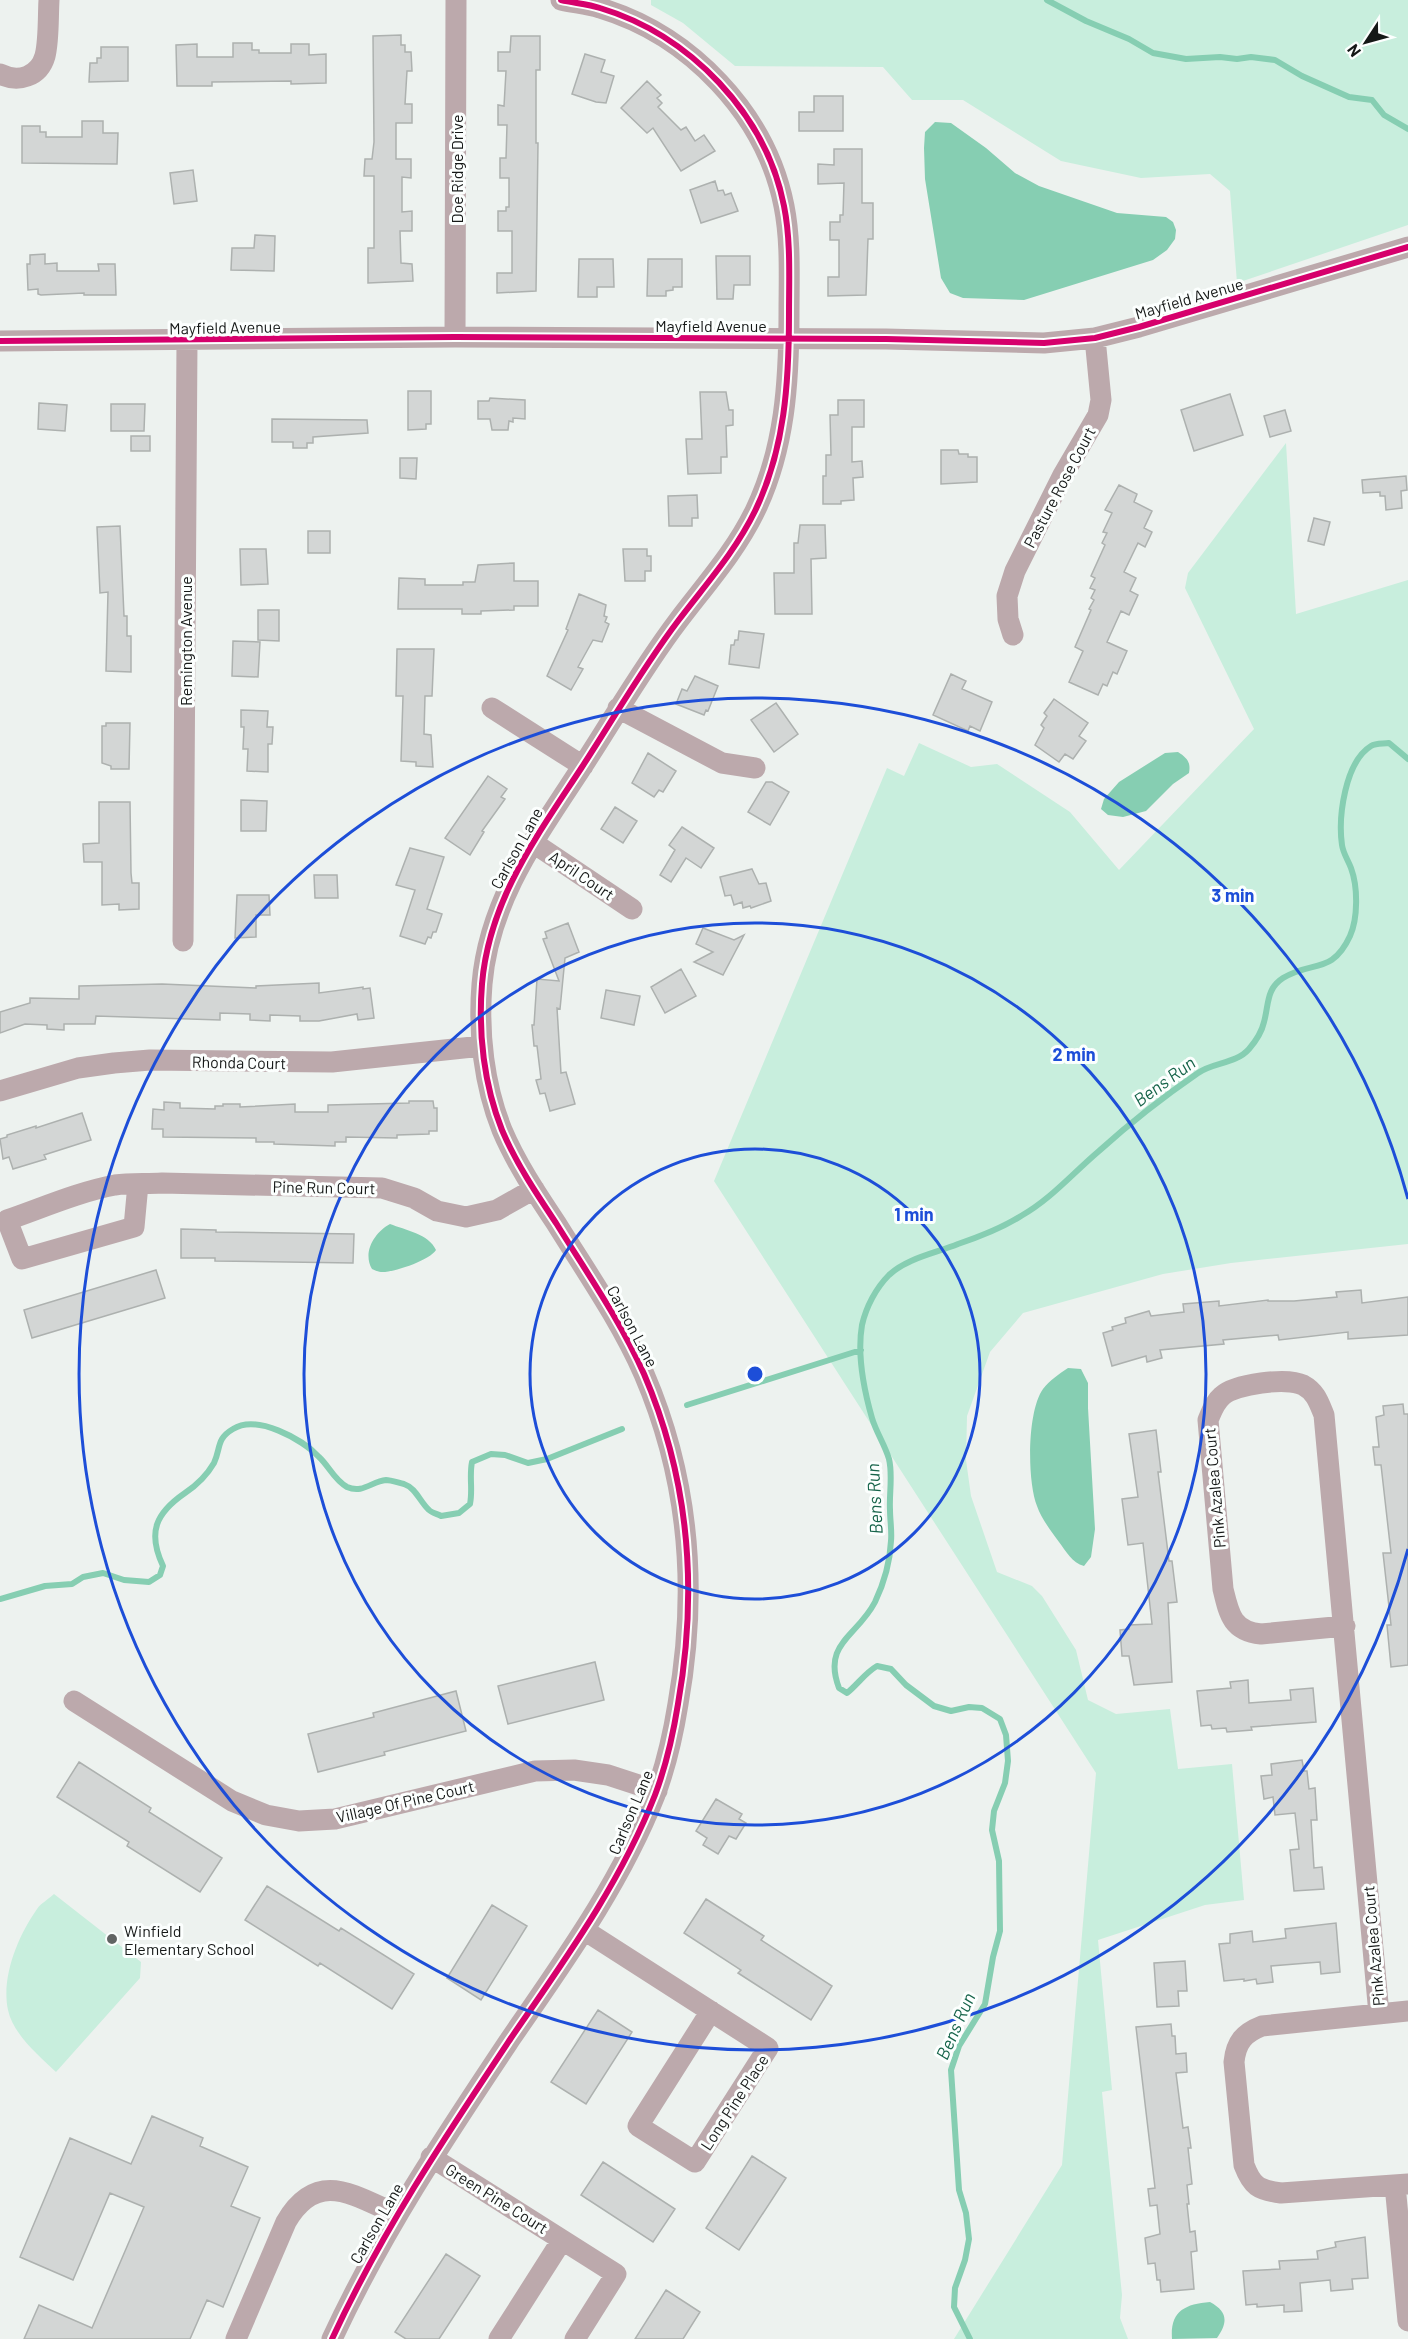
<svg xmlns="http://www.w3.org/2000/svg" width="1408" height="2339" font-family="Barlow,sans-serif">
  <rect width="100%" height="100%" fill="#edf2ef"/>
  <path fill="#c8eedd" d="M651,0H1408V225L1237,283L1230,191L1210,174L1141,178L1061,161L963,100H912L883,67L735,66L683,23L651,5Z
    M1286,443L1296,614L1408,580V1244L1231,1263L1163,1274L1023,1313L990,1352L967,1416L966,1460L971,1496L997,1572L1032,1586L1042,1596L1076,1650L1088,1700L1116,1714L1170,1709L1178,1769L1232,1764L1244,1900L1205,1905L1098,1940L1112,2090L1102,2092L1122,2295L1120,2318L1128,2339H954L1062,2165L1096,1773L714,1181L887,768L904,776L919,743L971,767L997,764L1070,812L1119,870L1254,729L1185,588L1188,573Z
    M54,1894L141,1962L140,1978L56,2072C39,2056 13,2034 8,2010C1,1977 18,1936 37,1909C41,1903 49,1899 54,1894Z"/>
  <path fill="#86ceb2" d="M935,122L951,123L986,148L1015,173L1039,186L1117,213L1166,217L1173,222L1176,230L1175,239L1167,250L1153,260L1024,300L963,298L950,293L941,278L925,179L924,148L925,132Z
    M1178,752C1187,758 1191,762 1189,773L1173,784L1146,811L1123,817L1108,815L1101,809L1104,799L1119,782L1165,753Z
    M390,1224C405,1230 429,1234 436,1250C430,1260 393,1273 381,1272C378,1272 375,1270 372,1269C362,1252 375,1232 390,1224Z
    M1068,1368L1081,1369L1088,1383V1408L1095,1529L1091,1557L1084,1566C1072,1563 1066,1551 1059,1542C1051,1531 1041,1518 1037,1506C1027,1481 1027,1411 1043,1389C1050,1380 1059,1374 1068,1368Z
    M1210,2302C1228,2312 1228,2322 1217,2338L1172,2339C1170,2312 1184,2304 1210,2302Z"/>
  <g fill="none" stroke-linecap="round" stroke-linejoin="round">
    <path stroke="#86ceb2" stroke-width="6" d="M1047,0L1086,21L1129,39L1153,53L1186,59L1220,57L1237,59L1251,57L1275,60L1302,76L1349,97L1372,100L1384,115L1408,129
      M687,1405L861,1350
      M0,1599L45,1586L72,1584L83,1577L103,1573L124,1580L149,1582L160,1575L163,1566C147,1532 156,1513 185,1493C197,1485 207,1475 214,1463C221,1448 216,1439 233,1429C257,1414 302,1439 319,1457C329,1466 334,1480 347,1487C363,1494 372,1481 386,1480C391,1480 399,1483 404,1484C416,1488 420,1502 429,1510C432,1513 438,1514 441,1516L459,1513L470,1504C473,1489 469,1477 472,1462L491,1454L505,1455L528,1463L547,1459L622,1429
      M970,2339L954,2307L955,2288L965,2260L969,2239L966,2213L959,2190L951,2070L959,2046L985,2004L993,1957L1000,1931L999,1861L992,1830L994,1811L1005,1783L1008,1761L1006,1735L1000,1719L982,1708L969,1707L951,1711L934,1706L906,1685L891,1669L877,1666C865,1673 858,1684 847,1693L839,1688C822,1643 857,1637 875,1602C884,1583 890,1562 891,1541C892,1531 890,1520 890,1510C889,1494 893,1475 889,1459C885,1445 876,1432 872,1418C864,1390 857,1354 862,1325C866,1307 876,1288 889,1275C907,1258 936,1253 958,1244C979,1237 1002,1228 1021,1216C1051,1199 1073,1173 1099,1151C1130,1123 1163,1097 1198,1073C1213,1062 1236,1064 1249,1049C1255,1042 1262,1031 1264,1022C1269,1004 1266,989 1283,978C1312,960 1332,975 1350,936C1358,918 1358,887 1351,868C1348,860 1343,853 1342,845C1338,817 1345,762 1371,746C1376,743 1383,744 1389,743L1408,759"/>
  </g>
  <path fill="#d3d6d5" stroke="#adb1af" stroke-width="1.5" d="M401,35V45H405V52H411L412,71H407L405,104H412V123H396V159H411V178L402,177V212L412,211V231H400L401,263L412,264L413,281L368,283V248H374V176H364L365,159H372L374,142L373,36Z
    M511,36H540V70H536V143H538L536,291L497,293V273H512V231H498V211H506V207H509V178H500V158H506L507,125H498V105L504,106L506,71H498V52H510Z
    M233,43H252V50H259V53H291V44H309V55L326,54V83L291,84V81L212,82V86H177L176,45L197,44V57H233Z
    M101,47H128V81L89,82L90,63H97V58H101Z
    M585,54L605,60L601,72L614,76L606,103L596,102L572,94Z
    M647,81L661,95L657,98L662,103L658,107L681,130L686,127L695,141L704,135L715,151L681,171L653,128L647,133L621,108Z
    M814,96H843V131H799V112H814Z
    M82,121H103V133H118L117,164L22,163V126H40V132H46V137H82Z
    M834,149H862V203H873V239H868L866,295L828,296V277H839V240H830V222H840V215H843L844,183L818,184V164L834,165Z
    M193,170L197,201L174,204L170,173Z
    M715,181L718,191L723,190L725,195L731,193L738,211L701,223L690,190Z
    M255,235L275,236L274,271L231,270L232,248H254Z
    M45,254V264L57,263V271H99L98,264H115L116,295H84V293L41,295L38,294V289L28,290L27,264H30V255Z
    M716,256H750V285H734L733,299H717Z
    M579,259H613L614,287H597V297H578Z
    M648,259H682V287H673V290L666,291V296H647Z
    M408,391H431V424H426V429L408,430Z
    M700,392H726L729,410H733V425L726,426L727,457H721V473L688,474L686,439H702Z
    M1230,394L1243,435L1194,451L1181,410Z
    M490,398L525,400V419L513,418V422L509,421L508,430H492L490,419H478V401H489Z
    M838,400H864V427H852V462L862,461L863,477L853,478L854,500L841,501V504H823V476H826V455H831L830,415H838Z
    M39,403L67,405L65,431L38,429Z
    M111,404H145L144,431H111Z
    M1285,410L1291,431L1270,437L1264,416Z
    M272,419L367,420L368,433L313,437V443H307V448H293V442H272Z
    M131,436H150V451H131Z
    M941,450H958L959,454H968V457H977V482L941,484Z
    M400,458H417L416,479L400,478Z
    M1406,476L1407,490L1401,491L1402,508L1386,510L1385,496H1380V492L1363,493L1362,480Z
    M1119,485L1137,494L1134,502L1152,511L1144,528L1152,532L1145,547L1138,543L1124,572L1136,578L1130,591L1138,595L1129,615L1121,611L1107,642L1127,651L1117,674L1113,672L1107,686L1103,684L1098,695L1069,682L1083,651L1075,647L1091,610L1089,609L1094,600L1091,598L1095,590L1090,588L1095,578L1091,576L1105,545L1102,543L1107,533L1103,532L1112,513L1105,510Z
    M697,495L698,518H692V526H669L668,496Z
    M1314,518L1330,522L1324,545L1308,541Z
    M800,525H825L826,558L811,559L812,614H775L774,573H794V543H798Z
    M120,526L124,616H127V636H131V672L106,671L108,592L100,593L97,527Z
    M308,531H330V553H308Z
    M240,549H266L268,584L241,585Z
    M623,549H647V556H651V571H645V581H625Z
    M514,563V581H538V606H514V610L481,611V614H462V609H398L399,578L425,579V585H463V582H475L478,565Z
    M579,594L606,605L604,616L607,617L605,622L609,624L602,642L593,640L578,667L583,669L571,690L547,676L568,630L566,629Z
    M258,610H279V641L258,640Z
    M739,631L764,634L759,668L729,664L731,645H734L735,640H738Z
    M233,641L260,642L258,677L232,676Z
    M397,649H434L432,696H425L424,734L431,735L433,767L416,766V762L401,761L403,696H396Z
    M951,674L966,681L962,689L992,702L980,731L970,726L968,731L933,715Z
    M695,676L718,686L708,711L706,710L704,715L676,704L682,689L687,691Z
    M1054,699L1088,723L1079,736L1086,741L1073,759L1065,754L1059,762L1035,745L1044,728L1041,725L1047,716L1044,713Z
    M776,703L798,734L774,752L751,720Z
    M241,710L268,711L267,727H273L272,744H268V772L247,771L248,749H243L244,727H241Z
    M106,723H130L129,769H111V766L102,763V726H106Z
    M648,753L676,771L663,792L659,790L654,797L632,783Z
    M488,776L507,789L501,797L505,799L482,831L484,832L470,855L445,838Z
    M766,782H772L789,792L770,825L748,812Z
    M241,800L267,801L266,831H241Z
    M99,802H130L131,873L132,883H139V909L119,910V904L102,905V862H84L83,844L99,843Z
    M615,807L637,821L623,843L601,829Z
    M682,827L714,848L701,868L686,858L671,882L660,875L675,850L669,845Z
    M410,848L444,857L427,909L442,914L436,932H433L431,938L428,937L425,944L400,936L415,890L396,885Z
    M752,869L759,884L766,883L771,901L751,908L750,906L743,908L742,902L734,905L731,895L725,896L720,877Z
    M314,875H337L338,898H315Z
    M237,895H269L270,915H256V937L235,938Z
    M568,923L579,952L565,958L560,1009L557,1008L561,1073L566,1072L575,1104L550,1111L545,1093L540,1094L536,1080L541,1079L537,1046H534L532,1025H534L537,979L559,981L543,939L547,938L545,932Z
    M703,928L734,940L744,935L723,975L694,962L713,952L696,944Z
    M681,969L696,996L665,1013L651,987Z
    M319,983V993L363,987V989L370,988L374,1018L358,1020L357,1014L319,1021H300V1016L270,1015V1021L250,1020V1014L220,1013V1020L96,1016L95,1024H64V1030L47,1029V1025L25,1024L0,1033V1012L30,1003V998L79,999V986L162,984L256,988V986Z
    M606,990L640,996L634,1025L601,1018Z
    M409,1101H433L434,1108H437V1131H429V1134L397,1135V1138L346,1137V1142H335V1146L274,1144V1142H256V1138L163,1137V1129H152L153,1109L164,1110V1102L180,1103V1108L215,1109V1106H223V1104H240V1107L295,1104V1112H328V1105L409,1103Z
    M82,1113L91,1140L44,1155L46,1159L13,1169L9,1157L3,1159L0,1139L7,1137V1135L36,1126V1128Z
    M181,1229L216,1230V1232L354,1234L353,1263L215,1261V1258H181Z
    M156,1270L165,1298L32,1338L24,1310Z
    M1361,1290L1362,1303L1408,1297V1335L1348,1339V1332L1279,1340L1278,1335L1223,1340L1224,1344L1160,1350L1162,1358L1147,1362L1146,1356L1112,1366L1103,1333L1113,1330L1112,1327L1126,1323L1125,1318L1149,1311L1151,1316L1184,1312L1183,1304L1219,1301V1306L1268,1300V1301H1294L1337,1297L1336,1292Z
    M1403,1404L1404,1414H1408V1665L1391,1667L1387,1625H1391L1383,1553H1391L1381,1465H1375L1373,1447H1379L1376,1417L1384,1415L1383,1406Z
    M1156,1430L1161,1472H1158L1169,1561H1172L1177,1602L1168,1603L1172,1682L1134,1685L1129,1656H1122L1120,1630L1129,1629V1625L1152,1624L1143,1543L1128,1545L1122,1499L1138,1497L1129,1434Z
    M595,1662L604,1700L508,1724L498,1686Z
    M1248,1680L1249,1703L1291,1700L1290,1690L1313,1688L1316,1722L1251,1727L1252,1730L1227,1732L1226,1728L1212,1729L1211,1725L1201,1726L1197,1691L1231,1688L1230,1682Z
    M456,1691L466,1731L384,1752L385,1755L318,1772L308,1734L374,1717L373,1713Z
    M1302,1760L1304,1771H1307L1309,1789L1315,1788L1317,1820H1311L1314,1868L1322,1867L1324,1889L1294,1891L1290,1850L1299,1849L1295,1813L1275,1815L1273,1797L1264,1799L1261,1776L1272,1775L1271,1764Z
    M79,1762L151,1808L149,1812L222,1858L200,1892L127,1846L129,1842L57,1797Z
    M716,1799L742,1814L739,1819L746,1823L736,1839L729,1836L718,1854L703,1845L707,1838L696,1831Z
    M267,1886L339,1931L341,1928L414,1974L392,2009L320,1963L318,1966L245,1920Z
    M706,1899L764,1936L761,1940L832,1986L811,2020L738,1973L741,1970L684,1933Z
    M492,1905L527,1926L481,2000L447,1978Z
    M1336,1923L1340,1972L1321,1974L1320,1962L1271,1966L1273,1982L1257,1984L1256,1979L1244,1981V1979L1224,1981L1219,1944L1230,1943V1934L1252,1931L1253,1942L1286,1938L1285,1929Z
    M1185,1961L1187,1991H1178L1179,2006L1157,2007L1154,1963Z
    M598,2010L632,2032L586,2104L551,2082Z
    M1171,2024L1172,2036H1175L1176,2054L1186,2053L1187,2072L1176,2073L1183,2128L1188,2127L1191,2148H1188L1192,2184L1187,2185L1189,2204H1187L1190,2232L1195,2231L1197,2251L1191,2252L1194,2289L1161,2292L1160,2280H1157L1155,2263L1148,2264L1145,2238L1160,2234L1157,2205L1150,2206L1148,2189L1155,2188L1136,2027Z
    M152,2116L203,2138L200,2146L248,2167L231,2206L260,2218L223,2307L207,2300L190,2339H24L39,2305L92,2328L144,2207L110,2193L73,2280L20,2257L70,2138L131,2164Z
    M752,2156L786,2178L739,2250L706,2228Z
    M603,2162L675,2209L653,2242L581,2195Z
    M1365,2237L1368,2278L1352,2279L1353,2289L1331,2291L1330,2280L1300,2283L1302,2311L1284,2312V2305L1257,2307V2304L1246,2305L1243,2271L1280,2269L1279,2261L1318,2259L1317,2251L1336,2247L1335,2242Z
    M446,2254L480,2276L439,2339H406L395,2332Z
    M666,2290L700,2312L683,2339H635Z"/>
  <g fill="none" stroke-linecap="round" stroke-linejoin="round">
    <path stroke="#bca9ac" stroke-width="21" d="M0,74C18,83 39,77 45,56C49,41 48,16 49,0
      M455,337L456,0
      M0,341L455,337L886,339L1044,343L1095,338L1139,327L1408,247
      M1013,635L1008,619L1007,596L1015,571L1063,475L1098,415L1101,400L1095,338
      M492,708L583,766
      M618,708L722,763L755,768
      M532,842L632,909
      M183,941L187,341
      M0,1091L78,1068L114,1063L150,1060L332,1062L482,1046
      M138,1184L134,1227L22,1259L7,1220C42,1208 78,1192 115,1185C130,1183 146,1184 162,1183L382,1188L414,1198L437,1211L466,1217L497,1210L534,1189
      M1345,1626L1261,1634C1232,1631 1229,1614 1223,1589L1208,1420C1212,1411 1214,1403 1222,1396C1235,1384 1287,1377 1303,1385C1316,1392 1319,1403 1324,1415L1379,2014
      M74,1701L232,1801L266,1815L299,1821L335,1819L535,1771L574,1770L608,1775L657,1791
      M584,1930L768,2048L695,2162L638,2126L711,2011
      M1408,2011L1262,2026C1244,2033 1236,2042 1234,2062L1244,2165C1252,2186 1258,2190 1281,2193L1408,2184
      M431,2157L616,2274L575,2339
      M1395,2185L1408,2321
      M236,2339L286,2222C317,2169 353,2195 396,2214
      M332,2339C382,2231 445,2137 511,2038C564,1961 620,1884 655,1795C666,1766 673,1735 678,1704C698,1591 690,1481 644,1374C620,1320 587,1273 556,1223C536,1193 516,1163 502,1130C484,1085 478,1033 482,984C489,900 537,836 582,767C614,718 643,667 678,621C706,584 735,552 755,511C785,449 789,382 789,314C789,278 791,241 784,206C766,114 690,35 600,8C588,4 574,3 561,0
      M499,2339L562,2240"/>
    <g stroke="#fcfffe" stroke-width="10">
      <path id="cycleway" d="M0,341L455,337L886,339L1044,343L1095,338L1139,327L1408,247
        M332,2339C382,2231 445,2137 511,2038C564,1961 620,1884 655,1795C666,1766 673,1735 678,1704C698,1591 690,1481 644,1374C620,1320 587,1273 556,1223C536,1193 516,1163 502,1130C484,1085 478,1033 482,984C489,900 537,836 582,767C614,718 643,667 678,621C706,584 735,552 755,511C785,449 789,382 789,314C789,278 791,241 784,206C766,114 690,35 600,8C588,4 574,3 561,0"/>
    </g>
    <use href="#cycleway" stroke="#d6006c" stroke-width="6"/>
  </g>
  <g fill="none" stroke="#1d4ed8" stroke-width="3">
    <circle cx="755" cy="1374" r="225"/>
    <circle cx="755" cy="1374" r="451"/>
    <path d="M1408 1549A676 676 0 1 1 1408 1199"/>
  </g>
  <circle fill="#616463" stroke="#fcfffe" stroke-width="2" cx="112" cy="1939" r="6"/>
  <g text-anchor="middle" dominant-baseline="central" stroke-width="6" stroke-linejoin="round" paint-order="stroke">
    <g font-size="16" fill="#151817" stroke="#fcfffe">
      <text transform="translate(456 169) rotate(-90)">Doe Ridge Drive</text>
      <text transform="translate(1189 298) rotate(-16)">Mayfield Avenue</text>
      <text x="711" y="325">Mayfield Avenue</text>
      <text transform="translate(225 327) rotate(-1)">Mayfield Avenue</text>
      <text transform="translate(1059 487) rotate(-62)">Pasture Rose Court</text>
      <text transform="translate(185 641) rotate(-90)">Remington Avenue</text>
      <text transform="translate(516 848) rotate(-61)">Carlson Lane</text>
      <text transform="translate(582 875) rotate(34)">April Court</text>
      <text transform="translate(239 1062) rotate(1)">Rhonda Court</text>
      <text transform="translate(324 1187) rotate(1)">Pine Run Court</text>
      <text transform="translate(633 1326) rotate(62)">Carlson Lane</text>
      <text transform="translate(1214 1488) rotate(-95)">Pink Azalea Court</text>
      <text transform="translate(405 1801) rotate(-13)">Village Of Pine Court</text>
      <text transform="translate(630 1812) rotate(-67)">Carlson Lane</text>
      <text transform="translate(1373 1946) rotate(-95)">Pink Azalea Court</text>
      <text transform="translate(734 2102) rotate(-57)">Long Pine Place</text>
      <text transform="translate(497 2198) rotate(32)">Green Pine Court</text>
      <text transform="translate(376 2223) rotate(-60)">Carlson Lane</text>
    </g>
    <g font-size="16" fill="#151817" stroke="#fcfffe" text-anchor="start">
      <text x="124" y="1930">Winfield<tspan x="124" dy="18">Elementary School</tspan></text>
    </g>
    <g font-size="18" font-style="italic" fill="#16644a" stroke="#fcfffe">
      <text transform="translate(1164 1081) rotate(-36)">Bens Run</text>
      <text transform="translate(874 1499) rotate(-93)">Bens Run</text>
      <text transform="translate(955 2026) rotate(-66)">Bens Run</text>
    </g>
  </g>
  <circle cx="755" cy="1374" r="9" fill="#1d4ed8" stroke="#fcfffe" stroke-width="3"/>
  <g font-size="18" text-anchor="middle" font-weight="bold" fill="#1d4ed8" stroke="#fcfffe" stroke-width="6" stroke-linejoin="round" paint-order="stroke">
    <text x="1233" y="902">3 min</text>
    <text x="1074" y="1061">2 min</text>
    <text x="914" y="1221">1 min</text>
  </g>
  <g transform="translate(1366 42) rotate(234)" stroke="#fcfffe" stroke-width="4.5" paint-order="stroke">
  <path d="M0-4.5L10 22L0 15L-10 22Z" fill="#151817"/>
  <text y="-9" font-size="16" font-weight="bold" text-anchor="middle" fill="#151817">N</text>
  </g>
</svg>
